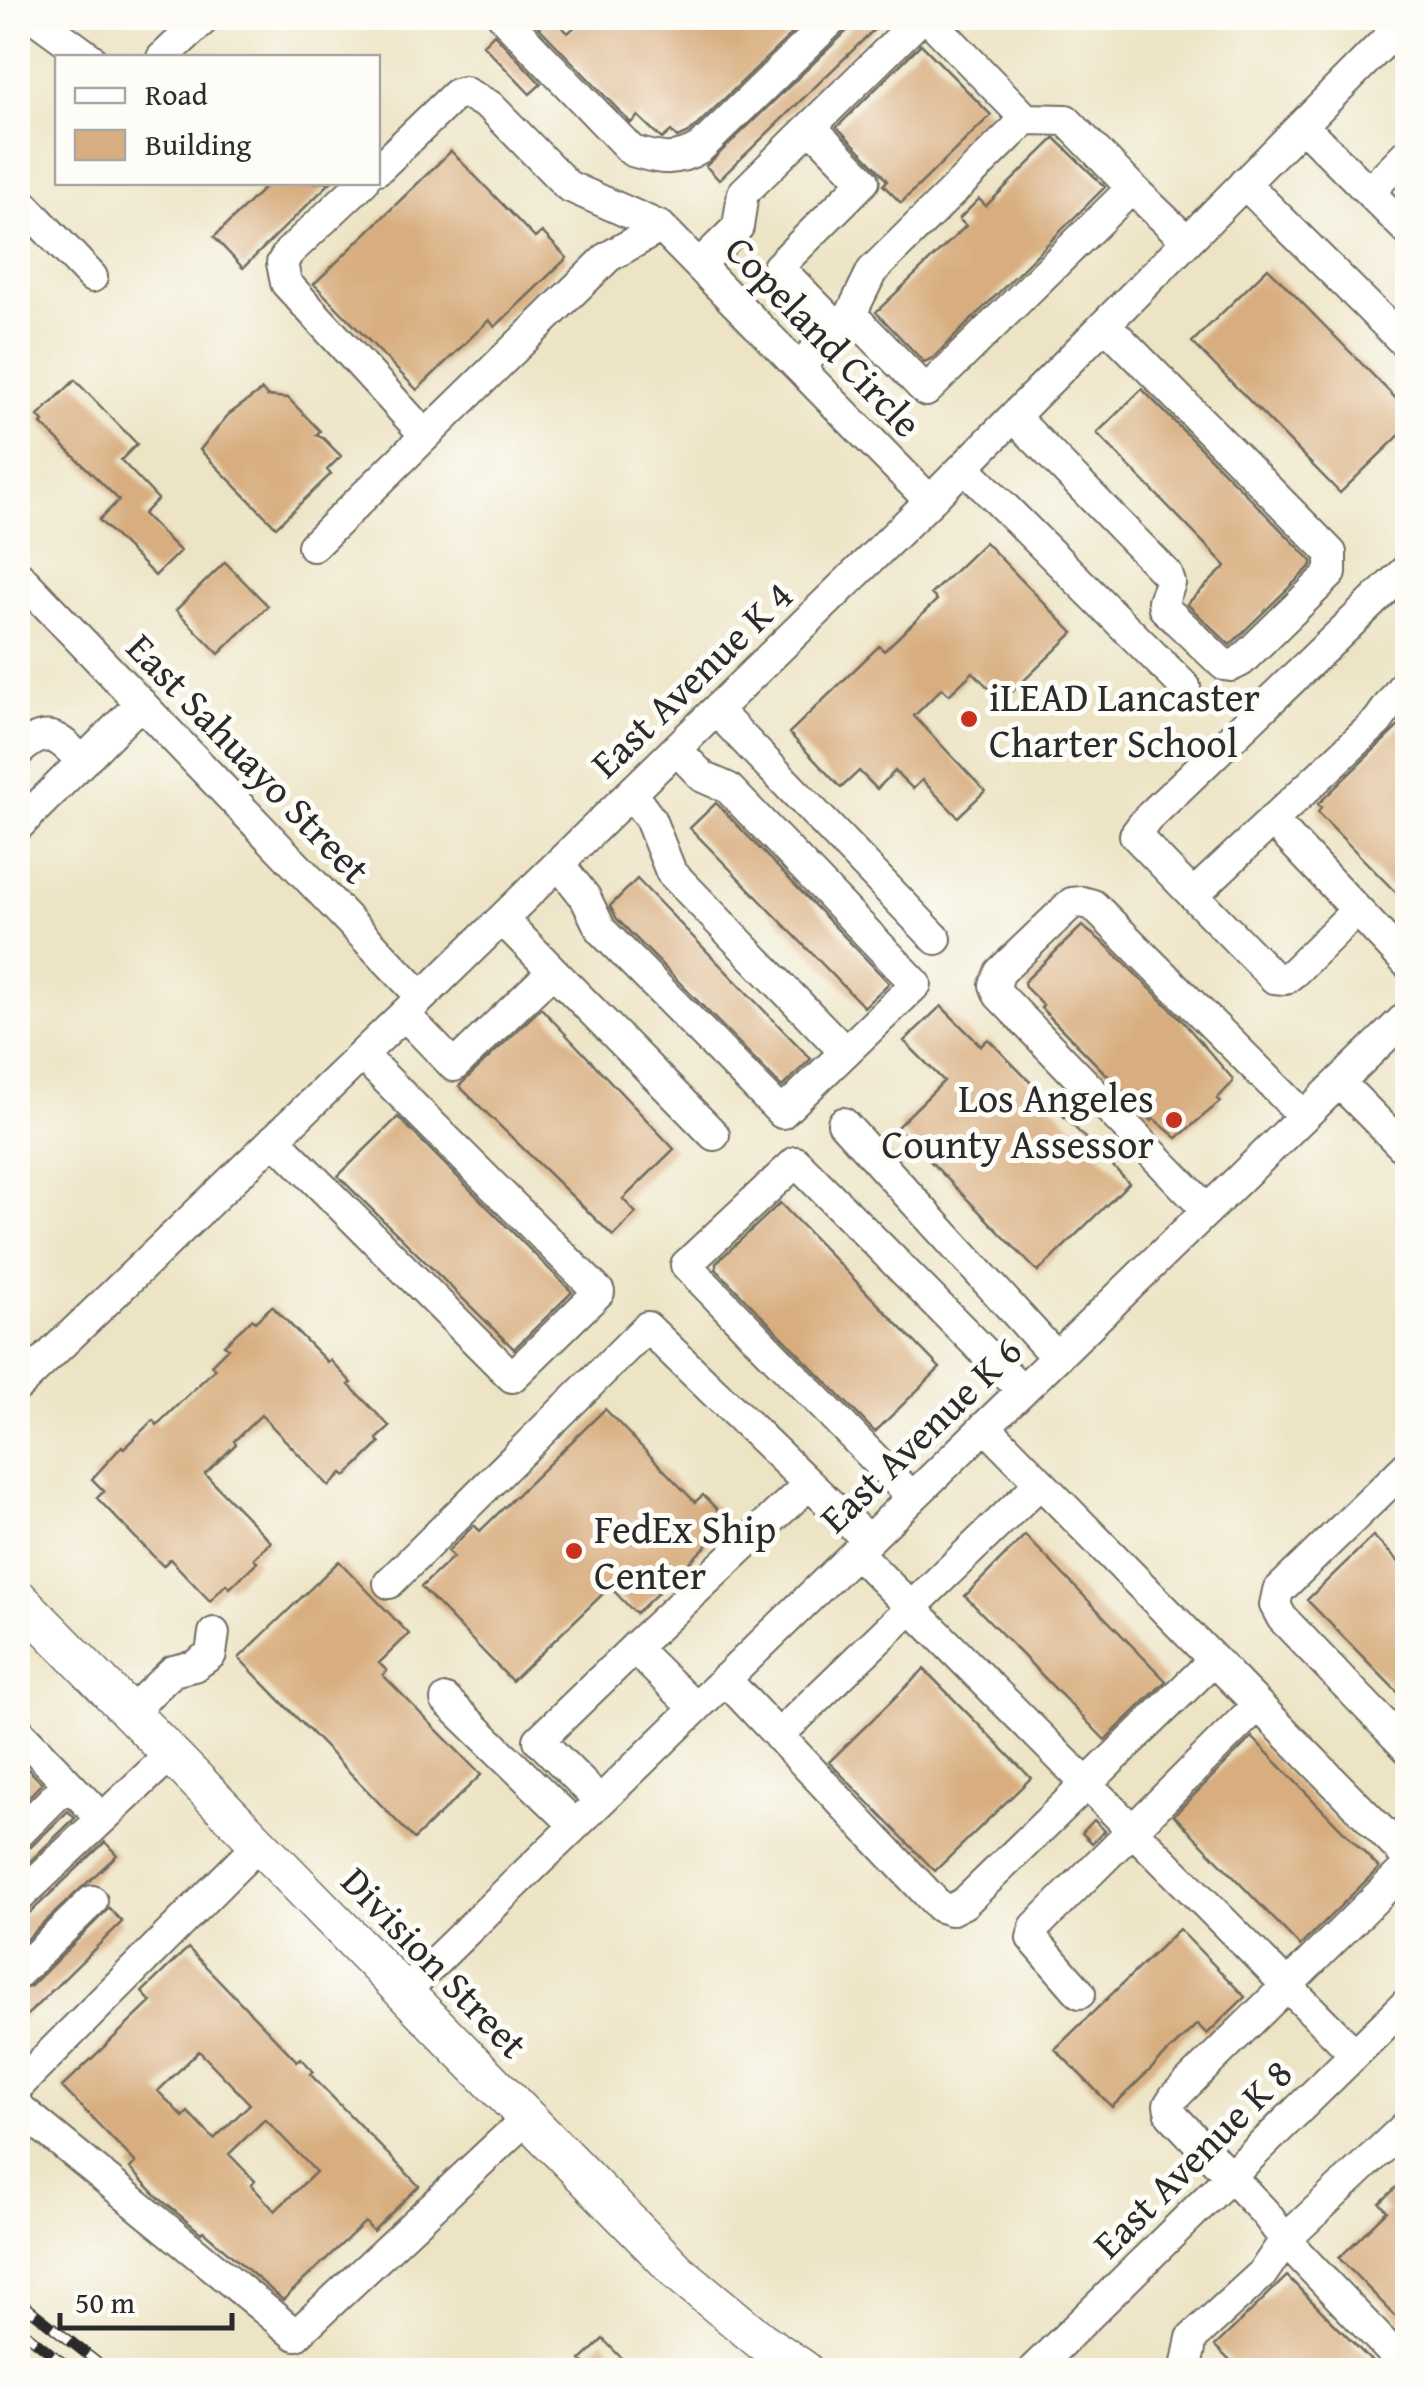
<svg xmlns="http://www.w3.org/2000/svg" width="1425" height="2388" font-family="'Gentium Book Plus',serif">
  <rect width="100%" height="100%" fill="#fdfcf7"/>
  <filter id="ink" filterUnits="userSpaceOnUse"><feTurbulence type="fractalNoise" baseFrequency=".01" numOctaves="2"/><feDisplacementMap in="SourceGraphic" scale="20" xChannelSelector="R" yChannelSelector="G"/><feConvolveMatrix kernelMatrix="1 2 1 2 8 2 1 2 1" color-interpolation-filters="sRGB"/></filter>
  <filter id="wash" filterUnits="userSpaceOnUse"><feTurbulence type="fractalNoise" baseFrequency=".0048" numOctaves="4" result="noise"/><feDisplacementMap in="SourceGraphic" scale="40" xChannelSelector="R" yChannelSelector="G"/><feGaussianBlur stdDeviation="2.25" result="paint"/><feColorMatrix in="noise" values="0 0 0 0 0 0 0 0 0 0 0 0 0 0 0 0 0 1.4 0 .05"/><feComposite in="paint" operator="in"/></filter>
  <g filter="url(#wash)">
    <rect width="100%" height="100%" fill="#ede4c5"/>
    <g id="blocks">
      <path fill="#d8ad7f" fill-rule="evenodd" d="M530,18H553L568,33L584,18H808L689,133L677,138L671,131L662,139L638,116L631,123Z
        M855,18H886L719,180L706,166L847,31Z
        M494,34L541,84L530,94L483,45Z
        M921,44L991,115L901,203L883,185L887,181L877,168L837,127Z
        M1055,138L1105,187L933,358L924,362L876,312L966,226L959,219L979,199L986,206Z
        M451,151L535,238L542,232L567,258L495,327L489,320L417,390L314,284Z
        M270,182H331L243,268L214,237Z
        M1268,268L1408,411V427L1340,493L1192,342Z
        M75,380L137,444L121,460L158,499L143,514L180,551L155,576L99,520L119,500L41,424L43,422L38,416Z
        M1142,389L1312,561V565L1230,645L1187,604L1226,566L1097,433Z
        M262,390L267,396L288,398L320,431L316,435L323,438L341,456L327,470L331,474L276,527L200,450L228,415Z
        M985,542L1073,633L1002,702L973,672L949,695L942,688L914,716L985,791L958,817L922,780L913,789L895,771L877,789L859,771L841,788L789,733L879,646L884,651L937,600L931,594Z
        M225,562L268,606L219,654L176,610Z
        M1408,717V905L1318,813L1321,807L1318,804Z
        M716,803L889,983L864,1007L690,828Z
        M637,879L811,1059L782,1087L617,919L610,906Z
        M1082,926L1106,945L1178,1016L1232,1078L1233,1082L1217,1099L1220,1102L1177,1138L1154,1119L1152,1121L1041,1008L1043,1005L1025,987L1024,982Z
        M941,1006L981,1046L988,1039L1129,1183L1038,1272L897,1127L944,1081L904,1041Z
        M541,1008L674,1149L623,1199L636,1213L613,1236L459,1086Z
        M398,1117L572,1292L514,1349L338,1176Z
        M780,1203L940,1368L875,1432L716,1269V1263Z
        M272,1306L327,1362L330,1360L352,1383L349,1385L390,1427L377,1439L380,1443L346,1476L342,1473L329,1486L261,1415L234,1441L236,1444L205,1474L271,1542L254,1558L257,1562L230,1588L226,1584L210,1601L170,1559L163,1566L97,1498L104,1491L92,1479L122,1446L124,1448L153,1420L157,1425L215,1369L211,1365L228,1348L224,1345L252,1319L255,1322Z
        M605,1409L695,1502L703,1495L730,1523L636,1614L610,1587L512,1681L421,1587L453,1557L448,1551L474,1525L480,1531Z
        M1025,1535L1166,1681L1105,1740L965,1596Z
        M1373,1536L1408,1571V1703L1307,1600Z
        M339,1561L409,1634L379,1663L387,1671L383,1675L481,1775L414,1839L239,1658Z
        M924,1669L1031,1778L935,1871L829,1762Z
        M1252,1737L1379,1868L1300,1946L1174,1815Z
        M28,1769L42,1783L18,1808V1779Z
        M68,1811L75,1818L18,1873V1852L31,1847Z
        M1094,1820L1105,1831L1092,1843L1082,1833Z
        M105,1842L117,1855L18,1947V1916L31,1912Z
        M109,1908L122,1922L18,2024V1991L31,1986Z
        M1179,1929L1245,1997L1207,2034L1197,2024L1112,2107L1055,2049Z
        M188,1948L297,2061L301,2058L313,2071L310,2074L419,2186L373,2231L365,2222L283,2300L203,2231L201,2233L159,2198L130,2168L136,2163L62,2087L151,2002L142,1992ZM199,2051L250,2104L214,2139L188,2112L183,2117L158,2091ZM265,2119L316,2172L275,2211L251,2185L255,2181L229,2154Z
        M1408,2176V2329L1339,2258L1387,2211L1380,2203Z
        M1287,2276L1380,2370H1239L1215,2346Z
        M603,2339L633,2370H591L581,2360Z"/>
    </g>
  </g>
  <g filter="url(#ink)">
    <use href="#blocks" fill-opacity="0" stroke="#6f6c61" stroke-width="2.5"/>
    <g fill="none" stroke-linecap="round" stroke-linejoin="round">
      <g stroke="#6f6c61" stroke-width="34">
        <path id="minor" d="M35,18L90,58
          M504,18L632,151C659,159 675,163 700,148L834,18
          M162,58L205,18
          M1026,119L1066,120L1132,188
          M1302,125L1408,231
          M811,127L864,181L778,267L838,328
          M378,169L456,94L464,92L490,106L568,186L661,227L930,501
          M363,182L289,252L282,263L286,283L425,435
          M1244,183L1408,346
          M1369,192L1408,152
          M18,199L92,277
          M699,265L738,227L743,193L921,18
          M851,314L926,391L1132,188L1187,241
          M799,367L851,314L872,271L1026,119L928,18
          M1014,417L1167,574L1170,583L1163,601L1164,608L1224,665L1231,666L1241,661L1331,573V553L1105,324
          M964,467L1185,687
          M313,546L608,257L661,227
          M1408,568L1147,819L1135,835L1193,895L1378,721L1408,679
          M18,575L422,997
          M716,710L936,939
          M18,752C46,725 59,736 82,762
          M631,793L650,819L671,872L845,1052
          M18,826L141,703
          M559,864L585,897L601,930L782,1113L916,984L728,788L703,777L676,749
          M1193,895L1274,978L1285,979L1294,972L1357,910L1272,820
          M1357,910L1408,964
          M502,919L714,1135
          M404,1014L454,1066L553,971
          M1339,1082L1408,1152
          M843,1123L1056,1357
          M274,1139L512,1377L599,1292L362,1055
          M1207,1210L999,995L995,985L1000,972L1072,903L1082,902L1093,905L1304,1116
          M18,1386L422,997L930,501L1408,18
          M985,1426L1408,1858
          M1408,1465L1278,1591L1275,1605L1282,1618L1408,1749
          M912,1497L686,1265L796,1162L1022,1390
          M856,1552L1355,2054
          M389,1583L647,1327L809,1484
          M634,1648L809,1484L868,1540
          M725,1679L940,1907L950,1910L964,1903L1214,1660
          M446,1700L575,1825
          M129,1713L173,1671L194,1666L211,1654L214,1633
          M18,1731L102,1819
          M778,1736L1040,1483
          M600,1801L539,1740L634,1648L695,1708
          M18,1834L68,1784
          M18,1898L170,1755
          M18,1973L92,1901
          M1080,1993L1032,1938L1035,1927L1258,1705
          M402,1994L1408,1015
          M18,2086L258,1845
          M18,2107L296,2335L526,2119
          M1408,2124L1285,2240L1408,2369
          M1033,2370L1408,2002
          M1190,2370L1187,2363L1192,2338L1262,2274L1285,2240L1266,2214L1171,2114L1169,2105L1174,2097L1408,1866"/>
      </g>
      <g stroke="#6f6c61" stroke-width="41">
        <path id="major" d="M18,1598L678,2272L760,2340L804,2370"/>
      </g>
      <use href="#minor" stroke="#fff" stroke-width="30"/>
      <use href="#major" stroke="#fff" stroke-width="38"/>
      <g stroke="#2b2b2b" stroke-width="11">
        <path id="rail" d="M18,2300L107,2370
          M18,2327L72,2370"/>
      </g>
      <use href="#rail" stroke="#fdfcf7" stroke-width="8" stroke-dasharray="22" stroke-linecap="butt"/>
    </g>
  </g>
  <g fill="#c8321e" stroke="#fdfcf7" stroke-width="4">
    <circle cx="969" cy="719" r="10"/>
    <circle cx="1174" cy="1120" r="10"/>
    <circle cx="574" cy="1551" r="10"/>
  </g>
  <g text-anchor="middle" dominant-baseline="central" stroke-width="10" stroke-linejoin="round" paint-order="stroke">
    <g font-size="40" fill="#2b2b2b" stroke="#fdfcf7">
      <text transform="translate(824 336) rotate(46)">Copeland Circle</text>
      <text transform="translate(691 679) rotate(-44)">East Avenue K 4</text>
      <text transform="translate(249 758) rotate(46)">East Sahuayo Street</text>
      <text transform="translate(920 1434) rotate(-44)">East Avenue K 6</text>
      <text transform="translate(435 1962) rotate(46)">Division Street</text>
      <text transform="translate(1192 2158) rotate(-45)">East Avenue K 8</text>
    </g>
    <g font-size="40" fill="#2b2b2b" stroke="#fdfcf7" text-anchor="start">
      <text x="989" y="696">iLEAD Lancaster<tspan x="989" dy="46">Charter School</tspan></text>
      <text x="1154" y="1097" text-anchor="end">Los Angeles<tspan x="1154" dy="46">County Assessor</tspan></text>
      <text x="594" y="1528">FedEx Ship<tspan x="594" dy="46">Center</tspan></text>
    </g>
  </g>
  <rect width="1425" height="2388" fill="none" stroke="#fdfcf7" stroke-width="60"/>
  <rect x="55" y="55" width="325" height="130" fill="#fdfcf7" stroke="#a9a8a5" stroke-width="2.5"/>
  <rect x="75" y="88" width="50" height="15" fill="#ffffff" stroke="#a9a8a5" stroke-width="2.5"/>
  <text x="145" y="105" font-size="30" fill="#2b2b2b">Road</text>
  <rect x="75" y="130" width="50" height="30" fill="#d8ad7f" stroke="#a9a8a5" stroke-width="2.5"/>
  <text x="145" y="155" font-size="30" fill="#2b2b2b">Building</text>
  <path d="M60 2313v15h172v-15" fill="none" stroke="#2b2b2b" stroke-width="5"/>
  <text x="75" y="2313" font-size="30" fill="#2b2b2b" stroke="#fdfcf7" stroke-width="8" paint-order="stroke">50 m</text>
</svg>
